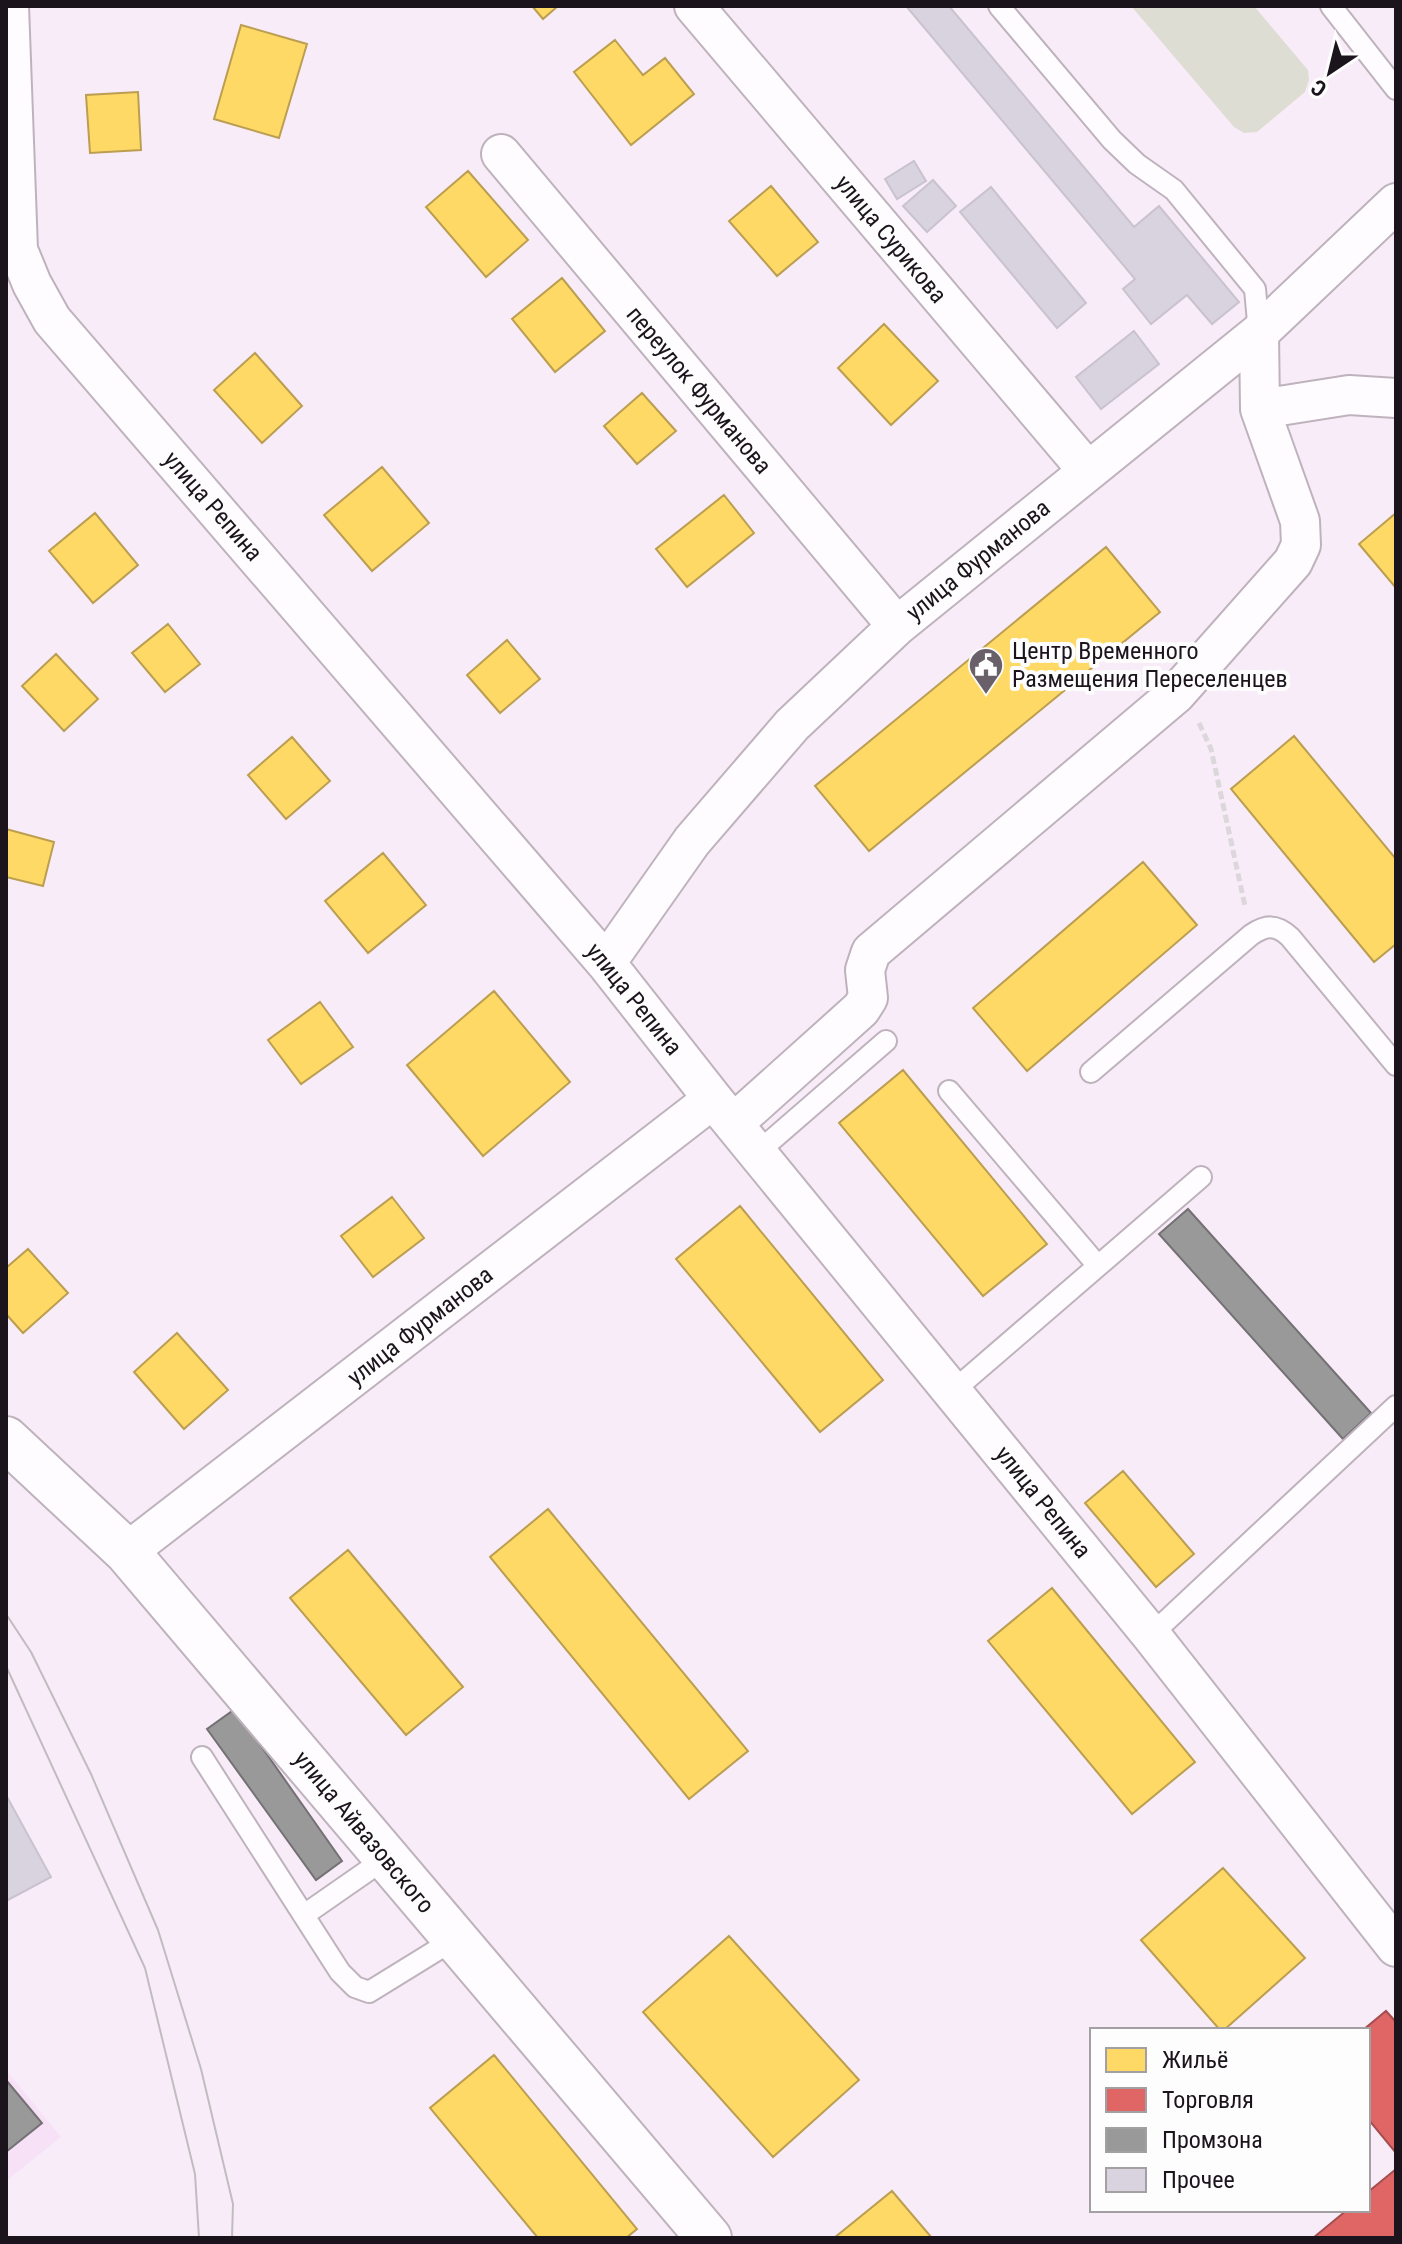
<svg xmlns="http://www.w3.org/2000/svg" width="1402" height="2244" font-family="'Roboto Condensed',sans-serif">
  <rect width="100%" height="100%" fill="#f9ecf9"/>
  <path fill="#f7e1f7" d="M6,2070L61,2137L6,2181Z"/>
  <path fill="#deddd3" d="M1131,6H1254L1308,70L1309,80L1305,92L1257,132L1244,133L1234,127Z"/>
  <path fill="#ffd966" stroke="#bb9e50" stroke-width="2" d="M532,6H558L543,19Z
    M241,25L307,44L279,138L214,119Z
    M615,40L643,75L665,58L694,94L631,145L574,72Z
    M138,92L141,150L90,153L86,95Z
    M468,171L528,240L486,277L426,207Z
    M771,186L818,242L777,276L729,221Z
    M562,278L605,331L555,372L512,319Z
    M884,324L938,381L891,425L838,368Z
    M255,353L302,406L262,443L214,390Z
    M642,393L676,431L637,464L604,426Z
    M382,467L429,523L372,571L324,515Z
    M724,495L754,533L687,587L656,549Z
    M95,513L138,565L93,603L49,551Z
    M1396,513V588L1359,544Z
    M1106,547L1160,612L869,851L815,786Z
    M168,624L200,664L165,692L132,653Z
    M507,640L540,679L500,713L467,675Z
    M56,654L98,699L64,731L22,686Z
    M1294,736L1396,859V944L1374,962L1231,789Z
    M292,737L330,781L286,819L248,775Z
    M6,829L54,842L43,886L6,877Z
    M383,853L426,905L368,953L325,901Z
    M1143,862L1197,925L1027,1071L973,1008Z
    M494,991L570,1082L483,1156L407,1065Z
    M320,1002L353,1047L301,1084L268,1040Z
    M903,1070L1047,1244L983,1296L839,1123Z
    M392,1197L424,1238L373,1277L341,1236Z
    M740,1206L883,1380L820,1432L676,1259Z
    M28,1249L68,1293L23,1333L6,1314V1268Z
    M177,1333L228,1390L184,1429L134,1372Z
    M1123,1471L1194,1554L1156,1587L1085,1503Z
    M548,1509L748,1751L689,1799L490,1557Z
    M348,1550L463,1687L406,1735L290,1598Z
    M1052,1588L1195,1762L1132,1814L988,1641Z
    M1223,1868L1305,1958L1224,2030H1220L1141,1940Z
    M729,1936L859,2080L773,2157L643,2012Z
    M494,2055L637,2229L626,2238H538L430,2108Z
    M892,2191L932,2238H834Z"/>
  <path fill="#e06666" stroke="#a54d50" stroke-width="2" d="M1386,2011L1396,2022V2153L1368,2119V2030H1363Z
    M1396,2169V2238H1313L1347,2210H1368V2192Z"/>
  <path fill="#999" stroke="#747174" stroke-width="2" d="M1188,1209L1371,1413L1343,1439L1159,1234Z
    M235,1709L342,1861L316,1880L207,1729Z
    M6,2080L42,2123L6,2152Z"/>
  <path fill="#d9d3df" stroke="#c9c3ce" stroke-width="2" d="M906,6H949L1134,227L1159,206L1239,302L1212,324L1187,295L1151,324L1123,289L1135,279Z
    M914,161L926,181L897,199L885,179Z
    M933,180L956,206L927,232L903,206Z
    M991,187L1086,303L1057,328L960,212Z
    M1134,331L1159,364L1101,409L1076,377Z
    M6,1795L51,1877L6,1901Z"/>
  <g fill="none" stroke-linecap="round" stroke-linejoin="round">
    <g stroke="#beb3bd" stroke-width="24">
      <path id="lane" d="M999,6L1112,140L1137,164L1174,190L1255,289L1259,333
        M1331,6L1396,89
        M1091,1072L1251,935C1266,925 1276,924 1290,937L1396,1065
        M949,1091L1098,1266L953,1391
        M758,1152L886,1041
        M1098,1266L1201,1177
        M1151,1635L1396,1406
        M202,1757L340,1972L355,1987L369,1992L455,1939
        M304,1915L386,1858"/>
    </g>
    <g stroke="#beb3bd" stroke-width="42">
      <path id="street" d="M9,6L18,250L32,284L52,320L606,963L713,1099L1151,1635L1396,1947
        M694,6L1088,471
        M501,154L897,626
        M1260,409L1349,395L1396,398
        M606,963L692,841L792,725L897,626L1259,333L1396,203
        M734,1123L861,1009L868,998L865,970L871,952L1176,694L1293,562L1301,545L1300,521L1260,409L1259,333
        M127,1552L713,1099"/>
    </g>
    <g stroke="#beb3bd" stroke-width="48">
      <path id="secondary" d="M6,1439L127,1552L709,2238"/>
    </g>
    <path stroke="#dbd7db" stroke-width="5" stroke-dasharray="8 4" stroke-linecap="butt" d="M1199,723L1211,749L1245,906"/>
    <use href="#lane" stroke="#fefcfe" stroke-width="20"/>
    <use href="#street" stroke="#fefcfe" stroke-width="38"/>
    <use href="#secondary" stroke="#fefcfe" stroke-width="44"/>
    <path stroke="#c0bcc0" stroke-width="2" d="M6,1614L31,1652L91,1774L158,1930L201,2069L233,2204L232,2238
      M6,1666L145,1968L195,2174L199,2238"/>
  </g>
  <defs>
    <g id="civic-pin" transform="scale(1.8)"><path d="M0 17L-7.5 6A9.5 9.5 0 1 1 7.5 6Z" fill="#696069" stroke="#fdfdfd"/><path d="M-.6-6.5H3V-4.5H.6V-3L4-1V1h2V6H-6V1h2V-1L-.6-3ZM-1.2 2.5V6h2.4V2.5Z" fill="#fff"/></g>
  </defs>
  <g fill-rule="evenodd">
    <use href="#civic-pin" x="986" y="665"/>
  </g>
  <g text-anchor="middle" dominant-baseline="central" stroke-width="8" stroke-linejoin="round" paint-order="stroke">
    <g font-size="24" fill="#1c141c" stroke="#fdfdfd">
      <text transform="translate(891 239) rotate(50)">улица Сурикова</text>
      <text transform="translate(699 390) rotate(50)">переулок Фурманова</text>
      <text transform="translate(213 506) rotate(49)">улица Репина</text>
      <text transform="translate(978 560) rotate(-39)">улица Фурманова</text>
      <text transform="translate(634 999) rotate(51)">улица Репина</text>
      <text transform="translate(420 1326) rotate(-38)">улица Фурманова</text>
      <text transform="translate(1043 1502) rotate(51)">улица Репина</text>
      <text transform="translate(364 1832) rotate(50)">улица Айвазовского</text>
    </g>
    <g font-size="24" fill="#1c141c" stroke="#fdfdfd" text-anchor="start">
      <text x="1012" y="651">Центр Временного<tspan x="1012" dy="28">Размещения Переселенцев</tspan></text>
    </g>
  </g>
  <rect width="1402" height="2244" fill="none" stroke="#1c141c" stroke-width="16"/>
  <rect x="1090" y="2028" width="280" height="184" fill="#fdfdfd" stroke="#a3a0a3" stroke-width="2"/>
  <rect x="1106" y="2048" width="40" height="24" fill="#ffd966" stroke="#a3a0a3" stroke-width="2"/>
  <text x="1162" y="2068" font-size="24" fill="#1c141c">Жильё</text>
  <rect x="1106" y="2088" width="40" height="24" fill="#e06666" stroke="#a3a0a3" stroke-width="2"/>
  <text x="1162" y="2108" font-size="24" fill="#1c141c">Торговля</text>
  <rect x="1106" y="2128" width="40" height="24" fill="#999999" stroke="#a3a0a3" stroke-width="2"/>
  <text x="1162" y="2148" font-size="24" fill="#1c141c">Промзона</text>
  <rect x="1106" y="2168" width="40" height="24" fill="#d9d3df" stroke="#a3a0a3" stroke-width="2"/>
  <text x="1162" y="2188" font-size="24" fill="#1c141c">Прочее</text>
  <g transform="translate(1330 72) rotate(215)" stroke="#fdfdfd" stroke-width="6" paint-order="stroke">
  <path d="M0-6L14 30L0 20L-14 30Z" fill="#1c141c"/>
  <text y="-12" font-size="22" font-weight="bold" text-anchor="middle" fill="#1c141c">С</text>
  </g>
</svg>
